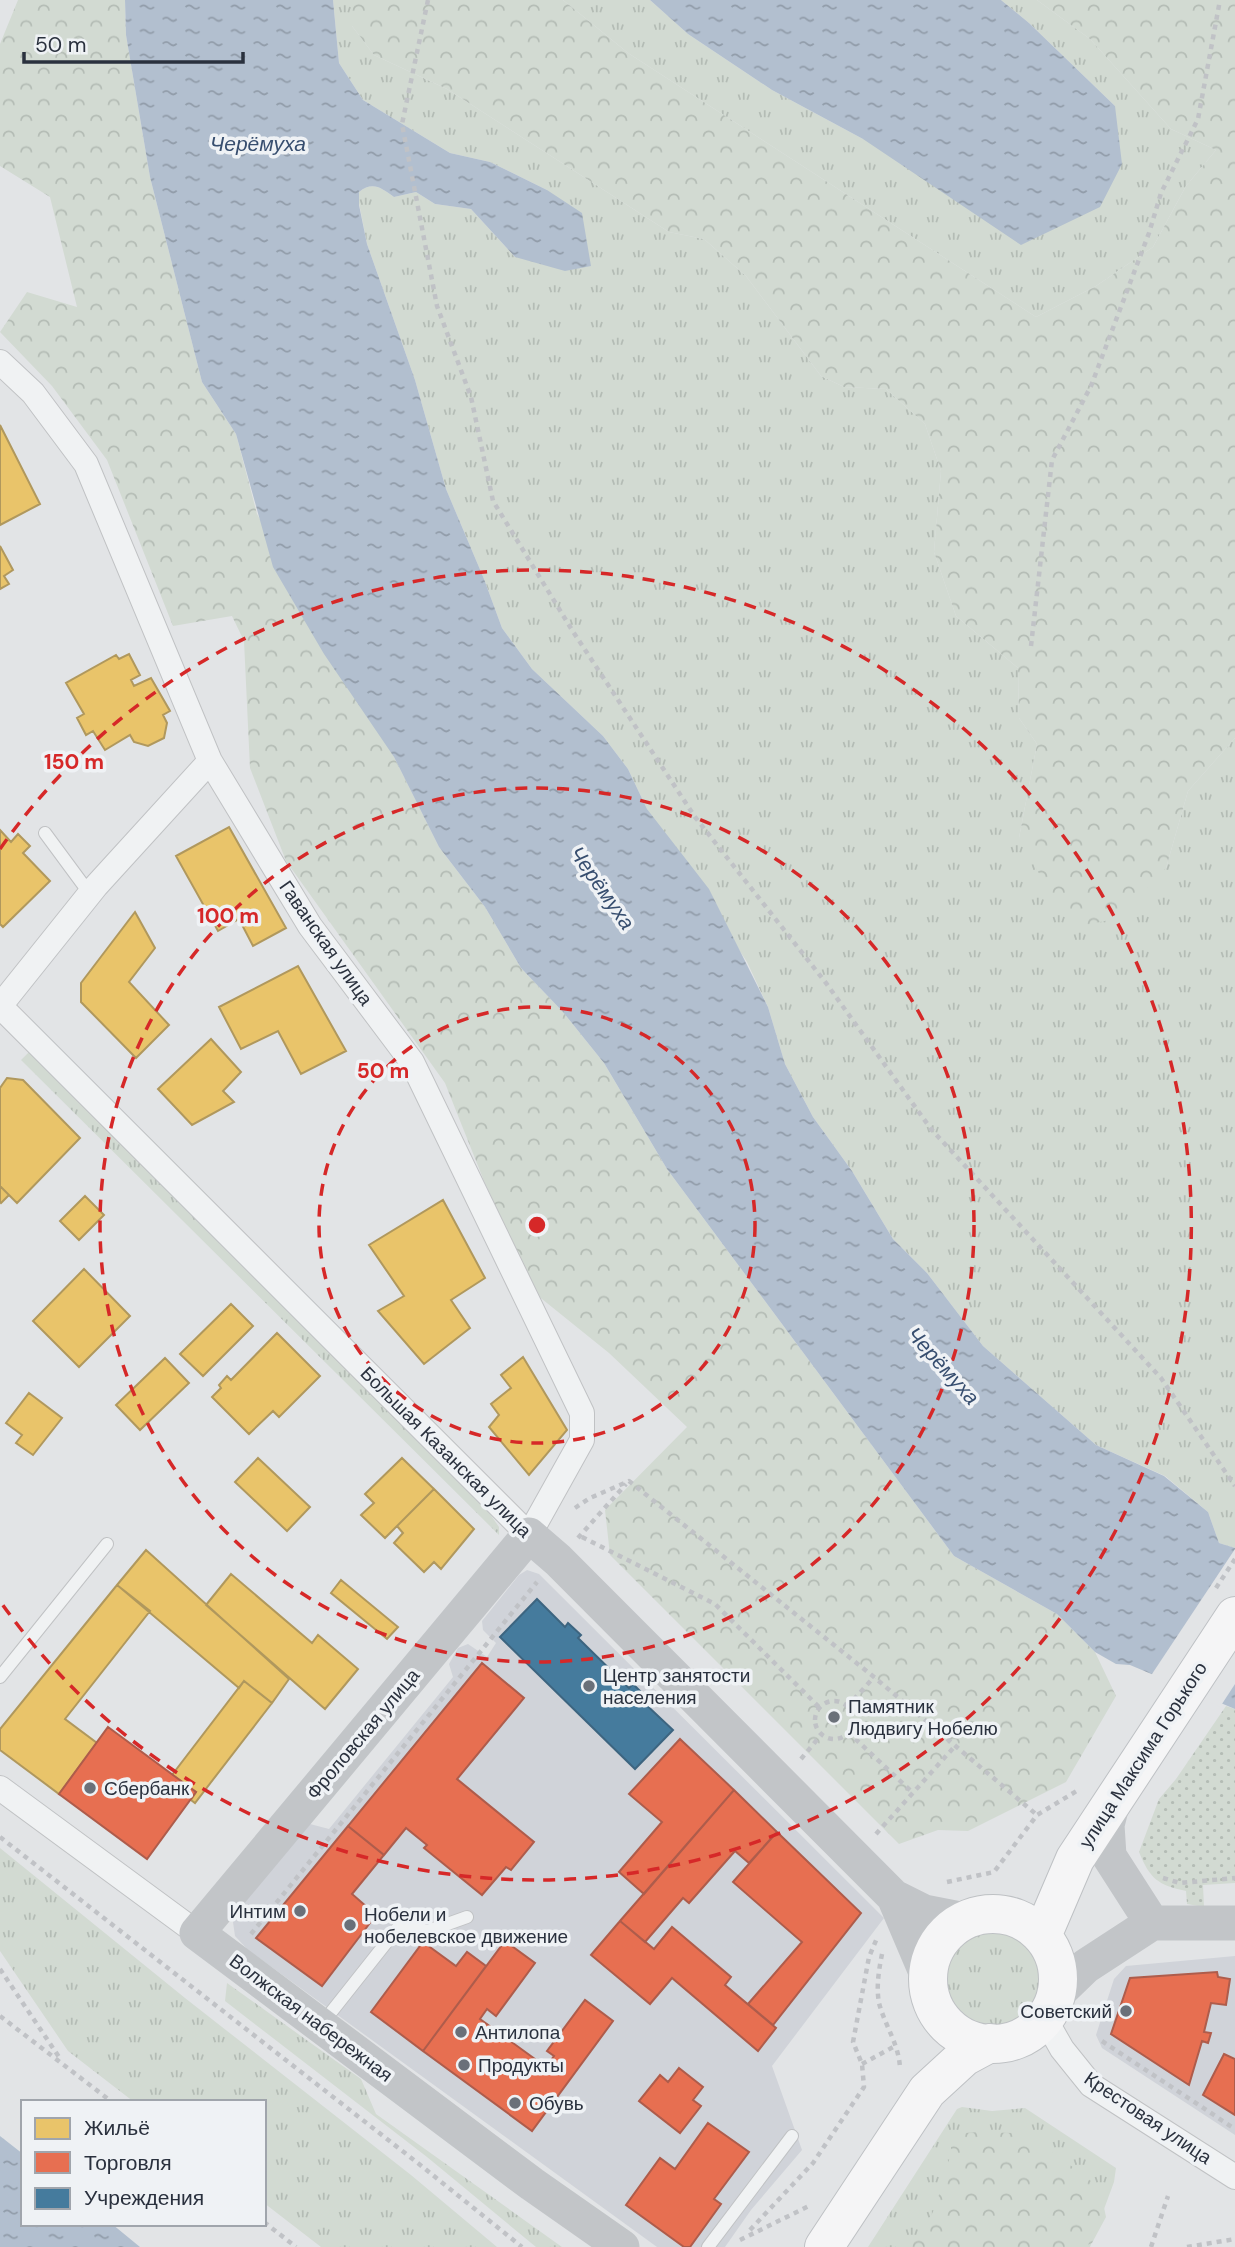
<svg xmlns="http://www.w3.org/2000/svg" width="1235" height="2247" font-family="'DM Sans',sans-serif">
  <defs>
    <pattern id="grass-tufts" width="24" height="20" patternUnits="userSpaceOnUse" patternTransform="scale(1.75)"><rect width="24" height="20" fill="#d2dad2"/><path d="M3 7l-1-3M5 7V3M7 7l1-3M15 17l-1-3M17 17v-4M19 17l1-3" fill="none" stroke="#b4bcb5"/></pattern>
    <pattern id="forest-crowns" width="20" height="18" patternUnits="userSpaceOnUse" patternTransform="scale(1.75)"><rect width="20" height="18" fill="#d2dad2"/><path d="M2 6a3 3 0 1 1 6 0M12 15a3 3 0 1 1 6 0" fill="none" stroke="#b4bcb5"/></pattern>
    <pattern id="park-dots" width="8" height="8" patternUnits="userSpaceOnUse" patternTransform="scale(1.75)"><rect width="8" height="8" fill="#d2dad2"/><path d="M2 2h.1M6 6h.1" fill="none" stroke="#b4bcb5" stroke-width="1.8" stroke-linecap="round"/></pattern>
    <pattern id="water-ripples" width="26" height="14" patternUnits="userSpaceOnUse" patternTransform="scale(1.75)"><rect width="26" height="14" fill="#b2bfcf"/><path d="M2 4q2-2 4 0t4 0M15 11q2-2 4 0t4 0" fill="none" stroke="#919ca9"/></pattern>
  </defs>
  <rect width="100%" height="100%" fill="#e2e4e6"/>
  <path fill="#d0d3d9" d="M527,1570L539,1574L884,1918L772,2066L802,2150L751,2210L725,2247H657L248,1950L235,1936L233,1922L239,1909L310,1824L329,1829L453,1677L449,1664L458,1648L468,1644L487,1657L496,1643L483,1630L482,1621L519,1575Z
    M1235,1956V2135L1102,2048L1096,2035L1114,1979L1126,1966Z"/>
  <path fill="url(#grass-tufts)" d="M333,0H352V26L374,55L447,89L669,232L704,239L746,276L821,376L844,387L886,389L925,424L941,471L934,552L956,616L1018,668L1019,718L1037,744L1019,838L1166,868L1188,791L1235,738V1548L1219,1543L1208,1512L1165,1476L1096,1445L983,1346L927,1273L893,1239L852,1171L813,1117L785,1064L768,1007L747,962L647,809L628,769L603,736L532,669L502,628L484,579L446,489L415,380L367,244L358,198L359,192C373,181 381,188 394,197L416,192L435,204L471,209L515,257L547,190L490,162L450,153L363,100L339,63Z
    M563,0H650L688,34L772,90L863,139L1115,106L1029,23L1001,0H1037L1090,39L1171,129L1216,150L1186,186L1153,247L1096,286L1036,317L628,53Z
    M30,1051L490,1514L499,1527V1535L21,1060Z
    M0,1848L185,1998L411,2175L497,2247H321L264,2203V2102H134L68,2051L0,1951Z
    M943 1978a49 49 0 1 1 98 0a49 49 0 1 1-98 0Z
    M227,1983L361,2079L376,2114L562,2247H536L427,2157L225,2001Z
    M962,2107L992,2111L1025,2108L1116,2168L1114,2182L1090,2247H868L957,2109Z"/>
  <path fill="url(#forest-crowns)" d="M18,0H125L126,35L150,177L202,382L236,434L257,514L394,757L439,847L485,907L521,968L563,1012L604,1063L667,1169L954,1556L1057,1614L1095,1652L1116,1696L1066,1782L968,1831L938,1830L899,1844L610,1555L605,1510L687,1427L609,1353L537,1295L484,1181L445,1083L286,861L250,768L244,641L232,616L173,626L107,460L52,386L0,332L27,292L77,307L50,197L0,166V44Z
    M352,0H563L628,53L1036,317L1096,286L1153,247L1186,186L1216,150L1171,129L1090,39L1037,0H1235V738L1188,791L1166,868L1119,918L1081,926L1045,884L1019,838L1037,744L1019,718L1018,668L956,616L934,552L941,471L925,424L886,389L844,387L821,376L746,276L704,239L669,232L447,89L374,55L352,26Z
    M979,2132L1013,2133L1057,2155L1100,2188L1106,2217L1092,2243L1082,2247H902L925,2229L937,2203L944,2173L951,2155V2134Z"/>
  <path fill="url(#park-dots)" d="M1226,1706L1235,1709V1883L1203,1885L1204,1907L1187,1904L1186,1891C1158,1885 1150,1879 1139,1852L1159,1799L1176,1779Z"/>
  <path fill="url(#water-ripples)" d="M125,0H333L339,63L363,100L450,153L490,162L547,190L582,213L591,266L565,271L515,257L471,209L435,204L416,192L394,197C381,188 373,181 359,192V205L367,244L415,380L446,489L484,579L502,628L532,669L603,736L628,769L647,809L709,889L768,1007L785,1064L813,1117L852,1171L893,1239L927,1273L983,1346L1096,1445L1164,1476L1208,1512L1219,1543L1235,1548V1709L1130,1665L1116,1664L1095,1652L1057,1614L954,1556L667,1169L604,1063L563,1012L521,968L485,907L439,847L394,757L324,654L273,567L236,434L202,382L150,177L126,35Z
    M650,0H1001L1029,23L1115,106L1122,164L1100,207L1021,245L863,139L772,90L688,34Z
    M0,2136L23,2154V2224H112L140,2247H0Z"/>
  <path fill="#e2e4e6" d="M1235,1549V1684L1220,1707L1150,1677Z"/>
  <path fill="#e9c46a" stroke="#b0985d" stroke-width="2" d="M0,425L40,504L0,525Z
    M0,546L13,570L4,576L9,584L0,589Z
    M129,654L140,675L131,680L134,686L151,678L170,711L163,715L167,723L164,738L148,746L134,742L130,735L105,750L93,731L86,735L77,718L84,714L66,683L116,655L119,659Z
    M229,827L286,928L253,946L239,919L218,931L176,856Z
    M0,830L11,842L18,834L30,846L23,853L50,881L3,927L0,924Z
    M135,912L155,948L129,982L169,1025L136,1058L81,1002V983Z
    M298,966L346,1051L301,1074L278,1031L241,1049L219,1007Z
    M211,1039L241,1072L223,1091L234,1102L192,1125L158,1089Z
    M7,1078L23,1080L80,1138L17,1203L0,1186V1088Z
    M0,1186L9,1195L1,1203L0,1202Z
    M85,1196L104,1215L79,1240L60,1221Z
    M443,1200L485,1278L451,1300L470,1328L424,1364L378,1311L404,1296L369,1245Z
    M84,1269L130,1316L79,1367L33,1321Z
    M231,1304L253,1326L203,1376L180,1354Z
    M277,1333L320,1376L279,1417L273,1411L249,1434L212,1397L221,1388L219,1385L227,1376L231,1380Z
    M523,1357L567,1430L529,1475L489,1427L499,1415L491,1404L511,1388L501,1375Z
    M165,1358L189,1383L140,1430L116,1405Z
    M29,1393L62,1418L33,1455L16,1443L22,1435L6,1423Z
    M258,1458L310,1507L287,1531L235,1482Z
    M402,1458L434,1489L385,1538L361,1515L374,1503L365,1494Z
    M434,1489L474,1529L441,1569L434,1562L424,1572L394,1543L403,1533L397,1526Z
    M146,1550L289,1679L272,1703L244,1681L239,1688L117,1585Z
    M231,1574L312,1643L318,1635L358,1669L325,1709L206,1605Z
    M341,1580L398,1627L387,1639L331,1593Z
    M117,1585L150,1611L65,1719L97,1743L59,1794L0,1750V1729Z
    M244,1681L272,1703L195,1803L191,1800L196,1792L172,1775Z"/>
  <path fill="#e76f51" stroke="#ae5c4b" stroke-width="2" d="M482,1663L524,1698L457,1779L534,1842L511,1870L506,1867L482,1895L424,1848L427,1845L406,1828L384,1855L348,1826Z
    M108,1727L196,1792L147,1859L59,1794Z
    M680,1739L734,1790L644,1894L619,1872L662,1822L629,1794Z
    M734,1790L777,1832L749,1863L735,1851L689,1903L683,1898L645,1942L620,1921Z
    M348,1826L384,1855L352,1894L376,1915L322,1986L256,1938Z
    M777,1832L861,1913L773,2025L748,2004L802,1942L733,1882Z
    M620,1921L654,1949L672,1927L731,1977L725,1985L776,2028L758,2051L672,1978L650,2004L591,1955Z
    M505,1941L535,1963L496,2016L487,2009L480,2019L546,2067L554,2056L547,2051L585,2000L613,2021L532,2131L423,2051Z
    M423,1942L456,1966L467,1952L486,1966L423,2051L371,2012Z
    M1217,1972L1218,1977L1230,1979L1226,2005L1211,2003L1204,2032L1211,2033L1208,2043L1202,2041L1189,2085L1111,2034L1130,1978Z
    M1224,2054L1235,2059V2115L1203,2095Z
    M679,2068L703,2087L693,2100L701,2106L680,2133L639,2101L660,2075L668,2082Z
    M708,2123L749,2152L714,2199L721,2204L690,2247H684L626,2205L660,2158L675,2169Z"/>
  <path fill="#457b9d" stroke="#3d6580" stroke-width="2" d="M537,1599L565,1627L568,1623L581,1635L578,1638L629,1688L633,1684L645,1696L641,1700L673,1730L635,1769L500,1637Z"/>
  <g fill="none" stroke-linecap="round" stroke-linejoin="round">
    <g stroke="#c0c2c4" stroke-width="14">
      <path id="lane" d="M45,833L90,894
        M0,1677L107,1544
        M321,2025L401,1924L428,1931L467,1917
        M708,2247L792,2136"/>
    </g>
    <g stroke="#c0c2c4" stroke-width="26">
      <path id="street" d="M0,362L33,393L86,464L210,761L310,926L412,1062L582,1413V1440L529,1535L0,1006
        M0,1006L96,886L210,761
        M0,1788L197,1933
        M1045,2019L1062,2049L1091,2085L1235,2177"/>
    </g>
    <g stroke="#bec1c4" stroke-width="40">
      <path id="primary" d="M928 1979a65 65 0 1 1 130 0a65 65 0 1 1-130 0Z
        M1042,1936L1075,1859L1235,1616
        M824,2247L927,2091L964,2057L990,2043"/>
    </g>
    <path stroke="#c0c2c6" stroke-width="4.5" stroke-dasharray="5 5" stroke-linecap="butt" d="M428,0L402,124L437,306L471,397L493,501L572,630L695,817L826,983L931,1129L1161,1378L1235,1486
      M1031,646L1052,460L1091,386L1149,233L1161,193L1198,119L1220,0
      M575,1508L590,1498L629,1481L874,1677L1037,1815
      M582,1537L715,1604L820,1708
      M578,1538L626,1484
      M1216,1588L1235,1559
      M815 1720a19 19 0 1 1 38 0a19 19 0 1 1-38 0Z
      M847,1707L874,1677
      M848,1732L913,1793
      M801,1759L821,1735
      M876,1834L955,1746
      M0,1837L419,2164L522,2247
      M1163,1878L1180,1883L1235,1878
      M947,1882L994,1872L1037,1815L1080,1789
      M251,1934L537,1582
      M882,1954C879,1969 876,1987 879,2003C885,2026 900,2046 900,2070
      M0,1969L61,2060
      M0,2016L112,2102
      M1102,2041L1235,2129
      M862,2064L895,2046
      M264,2222L296,2247
      M750,2230L813,2163L864,2087L862,2064L853,2042L869,1957L877,1938
      M740,2240L811,2205
      M1151,2247L1168,2196
      M1187,2247L1235,2239"/>
    <use href="#lane" stroke="#f0f2f3" stroke-width="12"/>
    <use href="#street" stroke="#f0f2f3" stroke-width="24"/>
    <path stroke="#c2c5c8" stroke-width="35" d="M1113,1801L1107,1825L1109,1856L1152,1923
      M894,1897L928,1977
      M1152,1923H1235
      M1057,1994L1086,1966L1152,1923
      M622,2247L532,2184L197,1933L529,1535L558,1560L894,1897L924,1912L965,1920"/>
    <use href="#primary" stroke="#f5f5f6" stroke-width="38"/>
  </g>
  <g fill="none" stroke="#d62828" stroke-width="3.5" stroke-dasharray="12 9">
    <circle cx="537" cy="1225" r="218"/>
    <circle cx="537" cy="1225" r="437"/>
    <path d="M0 849A655 655 0 1 1 0 1601"/>
  </g>
  <g fill="#6a7079" stroke="#eff2f5" stroke-width="2.5">
    <circle cx="589" cy="1686" r="7"/>
    <circle cx="834" cy="1717" r="7"/>
    <circle cx="90" cy="1788" r="7"/>
    <circle cx="300" cy="1911" r="7"/>
    <circle cx="350" cy="1925" r="7"/>
    <circle cx="1126" cy="2011" r="7"/>
    <circle cx="461" cy="2032" r="7"/>
    <circle cx="464" cy="2065" r="7"/>
    <circle cx="515" cy="2103" r="7"/>
  </g>
  <g text-anchor="middle" dominant-baseline="central" stroke-width="7" stroke-linejoin="round" paint-order="stroke">
    <g font-size="19" fill="#2a313e" stroke="#eff2f5">
      <text transform="translate(326 943) rotate(55)">Гаванская улица</text>
      <text transform="translate(446 1452) rotate(45)">Большая Казанская улица</text>
      <text transform="translate(363 1734) rotate(-50)">Фроловская улица</text>
      <text transform="translate(1143 1755) rotate(-57)">улица Максима Горького</text>
      <text transform="translate(311 2018) rotate(37)">Волжская набережная</text>
      <text transform="translate(1148 2118) rotate(34)">Крестовая улица</text>
    </g>
    <g font-size="19" fill="#2a313e" stroke="#eff2f5" text-anchor="start">
      <text x="603" y="1675">Центр занятости<tspan x="603" dy="22">населения</tspan></text>
      <text x="848" y="1706">Памятник<tspan x="848" dy="22">Людвигу Нобелю</tspan></text>
      <text x="104" y="1788">Сбербанк</text>
      <text x="286" y="1911" text-anchor="end">Интим</text>
      <text x="364" y="1914">Нобели и<tspan x="364" dy="22">нобелевское движение</tspan></text>
      <text x="1112" y="2011" text-anchor="end">Советский</text>
      <text x="475" y="2032">Антилопа</text>
      <text x="478" y="2065">Продукты</text>
      <text x="529" y="2103">Обувь</text>
    </g>
    <g font-size="21" font-style="italic" fill="#374e6f" stroke="#eff2f5">
      <text x="258" y="144">Черёмуха</text>
      <text transform="translate(602 888) rotate(55)">Черёмуха</text>
      <text transform="translate(943 1366) rotate(48)">Черёмуха</text>
    </g>
  </g>
  <circle cx="537" cy="1225" r="10" fill="#d62828" stroke="#eff2f5" stroke-width="3.5"/>
  <g font-size="21" text-anchor="middle" font-weight="bold" fill="#d62828" stroke="#eff2f5" stroke-width="7" stroke-linejoin="round" paint-order="stroke">
    <text x="74" y="769">150 m</text>
    <text x="228" y="923">100 m</text>
    <text x="383" y="1078">50 m</text>
  </g>
  <rect x="21" y="2100" width="245" height="126" fill="#eff2f5" stroke="#a0a5ac" stroke-width="2"/>
  <rect x="35" y="2118" width="35" height="21" fill="#e9c46a" stroke="#a0a5ac" stroke-width="2"/>
  <text x="84" y="2135" font-size="21" fill="#2a313e">Жильё</text>
  <rect x="35" y="2152" width="35" height="21" fill="#e76f51" stroke="#a0a5ac" stroke-width="2"/>
  <text x="84" y="2170" font-size="21" fill="#2a313e">Торговля</text>
  <rect x="35" y="2188" width="35" height="21" fill="#457b9d" stroke="#a0a5ac" stroke-width="2"/>
  <text x="84" y="2205" font-size="21" fill="#2a313e">Учреждения</text>
  <path d="M24 52v10h219v-10" fill="none" stroke="#2a313e" stroke-width="3.5"/>
  <text x="35" y="52" font-size="21" fill="#2a313e" stroke="#eff2f5" stroke-width="5" paint-order="stroke">50 m</text>
</svg>
